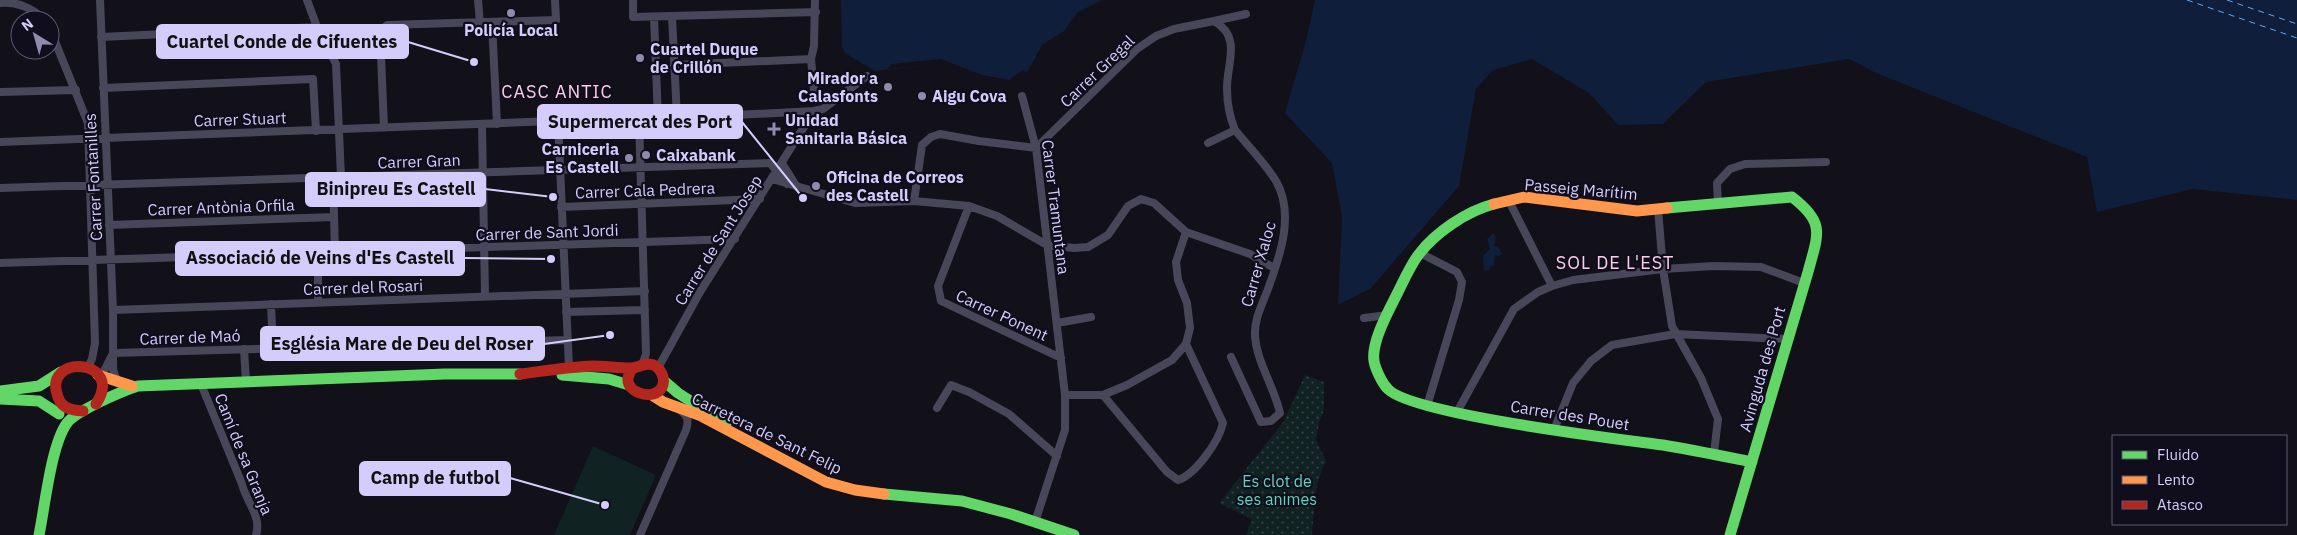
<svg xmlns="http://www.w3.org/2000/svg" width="2297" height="535" font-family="'IBM Plex Sans',sans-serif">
  <defs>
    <pattern id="park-dots" width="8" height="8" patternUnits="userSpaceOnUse" patternTransform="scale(1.25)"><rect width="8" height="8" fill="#112223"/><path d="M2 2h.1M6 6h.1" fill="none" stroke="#334144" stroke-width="1.8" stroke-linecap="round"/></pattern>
  </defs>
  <rect width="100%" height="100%" fill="#121018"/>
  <path fill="url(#park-dots)" d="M1305,375L1324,382V410L1319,423L1316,440L1326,461C1314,484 1314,510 1312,535H1246L1252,519L1219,503L1284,421Z"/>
  <path fill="#112223" d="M593,446L656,475L630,535H554Z"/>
  <path fill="#0f1e3b" d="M841,0H1111L1081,14L1067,34L1045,49L1035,70L1029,74L1024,83L1020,84L979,80L940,64L875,71L845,53L842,47Z
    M1315,0H2297V200L2193,189L2097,212L2087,157L1876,73L1849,59L1706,82L1663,124L1618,125L1589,93L1532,59L1493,70L1476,89L1459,186L1371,288L1338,305L1342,217L1332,163L1285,113L1307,37Z
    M1493,233L1496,237L1494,246L1498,247L1502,253L1499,256L1495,255L1494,265L1490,267L1489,270L1484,271L1483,256L1490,249L1487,239Z"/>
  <path fill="#121018" d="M1102,0H1111L1081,14L1067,34L1045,49L1035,70L1029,74L1024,83L1020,84L979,80L940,64L887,69L892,64L941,59L982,75L1009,80L1023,70L1027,73L1042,45L1064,31L1078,12Z"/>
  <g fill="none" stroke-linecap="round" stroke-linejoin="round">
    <path stroke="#63a7f2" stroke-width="1" stroke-dasharray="6 5" stroke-linecap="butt" d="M2187,0L2297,38
      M2227,0L2297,24"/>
    <path stroke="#484659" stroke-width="8" d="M100,0L113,310V370L118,383
      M307,0L317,27L336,64L341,177
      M478,0L480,23
      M633,0V17L816,12
      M0,3C16,1 33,8 44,20
      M672,16L677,118
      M654,17L658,119
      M1214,21L1246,14
      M492,22L497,124
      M50,29L88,123L95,343L92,359L88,367
      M101,37L317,27
      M674,65L811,59
      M103,88L313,79L316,131
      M814,90L811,59L814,46L815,0
      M0,92L76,90
      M1022,96L1036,148L1065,395V430L1035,522
      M639,119L646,354L642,365
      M558,121L569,368
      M482,125L485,296
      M384,128L380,31L387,25L556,20L555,0
      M0,142L553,121L677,118L814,111L823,109L867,76
      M1208,143L1235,130
      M782,163L797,187
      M333,177L335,253
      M772,179L855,203L914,201L969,206L997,216L1047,245L1074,248L1088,247L1108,235L1128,206L1141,199L1154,203L1186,232L1250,254L1274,268
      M0,188L770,163L787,184
      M914,201L922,145L931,137L940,134L979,141L1036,148L1137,49L1156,36L1174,29L1214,21C1242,37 1227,62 1227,88C1227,102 1230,118 1235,130C1249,147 1265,163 1276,181C1295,214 1280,256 1268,289C1262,305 1254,319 1255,336C1257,363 1274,386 1280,413L1271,421L1261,422L1231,357
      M1509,201L1552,286
      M1718,204L1717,183L1730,169L1745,164L1826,162
      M969,206L938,286L941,301L1061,358
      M561,207L760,199
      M1658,209L1663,269L1672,326L1701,378L1718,419L1714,453
      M109,225L334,217
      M318,253V302
      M1420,253L1457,272L1462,282L1459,300L1427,406
      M0,263L735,239
      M271,304L273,349
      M113,310L645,291
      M566,312L645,310
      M1364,318L1387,315
      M1057,323L1091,317
      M244,349L246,382
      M658,368L700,292L814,111
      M100,379L113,353L568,340
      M201,384L242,484C246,502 262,516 256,535
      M1065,395H1103L1127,385L1172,360L1186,344L1190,328L1187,303L1178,280L1176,262L1186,232
      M1103,395L1167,472L1178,480C1196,474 1219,441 1223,423L1186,344
      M937,408L951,385L969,392L1009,414L1057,456
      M1457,412L1514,309L1538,292L1552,286L1573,280L1663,269L1714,266L1761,267L1804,283
      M1554,430L1573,383L1591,361L1612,345L1675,334L1788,339
      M640,535L686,430C689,421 688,416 680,410"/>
    <path stroke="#63d668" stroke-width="11" d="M1494,204C1467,211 1436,232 1419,254C1410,266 1404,280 1397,294C1389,310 1371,342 1374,361C1375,368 1382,383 1387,388C1407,414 1619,439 1663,445C1693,450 1722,456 1752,462
      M1667,208L1792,197C1826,223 1818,234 1808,272L1730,535
      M562,375L609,379L629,385
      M664,381L678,393L726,424
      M0,391L39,386L61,372
      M0,399L39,401L59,414
      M884,494L962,501L1011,514L1074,535
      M39,535C45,506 51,445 67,423C76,411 122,391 138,386L445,374H520"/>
    <path stroke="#ff974d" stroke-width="11" d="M1494,204L1524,197L1637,211L1667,208
      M98,375L132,386
      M652,395L663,402L699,415L826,482L855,490L884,494"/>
    <path stroke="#b3261e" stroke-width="11" d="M520,374C544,371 568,367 592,366C605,366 618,368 631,368C637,368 643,364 649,364C661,365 668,381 660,390C650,400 627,392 628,379C628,375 631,371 632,368
      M83,411C72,410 62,409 58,397C41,353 126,358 96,404"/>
  </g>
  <g fill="#908aac" stroke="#100d1c" stroke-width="2">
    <circle cx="511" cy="13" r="5"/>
    <circle cx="640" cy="58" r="5"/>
    <circle cx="888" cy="87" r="5"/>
    <circle cx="922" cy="96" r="5"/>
    <path d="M771.5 121.5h5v5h5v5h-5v5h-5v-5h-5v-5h5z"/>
    <circle cx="646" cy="155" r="5"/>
    <circle cx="629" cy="158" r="5"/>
    <circle cx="816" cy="186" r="5"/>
  </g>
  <g text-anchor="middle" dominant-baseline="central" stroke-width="4.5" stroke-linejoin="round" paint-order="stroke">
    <g font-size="16" font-weight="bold" fill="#d4ccfb" stroke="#100d1c" text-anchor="start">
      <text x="511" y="30" text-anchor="middle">Policía Local</text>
      <text x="650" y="49">Cuartel Duque<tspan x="650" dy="18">de Crillón</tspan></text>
      <text x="878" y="78" text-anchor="end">Mirador a<tspan x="878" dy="18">Calasfonts</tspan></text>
      <text x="932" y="96">Aigu Cova</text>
      <text x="785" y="120">Unidad<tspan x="785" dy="18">Sanitaria Básica</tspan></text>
      <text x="619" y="149" text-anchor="end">Carniceria<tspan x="619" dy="18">Es Castell</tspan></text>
      <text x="656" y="155">Caixabank</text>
      <text x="826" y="177">Oficina de Correos<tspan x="826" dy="18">des Castell</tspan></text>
    </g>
    <g font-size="16" fill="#d4ccfb" stroke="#100d1c">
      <text transform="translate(1097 71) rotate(-44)">Carrer Gregal</text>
      <text transform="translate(240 119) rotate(-2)">Carrer Stuart</text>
      <text transform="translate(419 161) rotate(-2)">Carrer Gran</text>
      <text transform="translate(93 177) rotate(-93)">Carrer Fontanilles</text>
      <text transform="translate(1581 189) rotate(5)">Passeig Marítim</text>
      <text transform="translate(645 190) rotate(-2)">Carrer Cala Pedrera</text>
      <text transform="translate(221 207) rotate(-2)">Carrer Antònia Orfila</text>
      <text transform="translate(1056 207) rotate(83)">Carrer Tramuntana</text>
      <text transform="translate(547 232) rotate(-2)">Carrer de Sant Jordi</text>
      <text transform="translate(718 240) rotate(-58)">Carrer de Sant Josep</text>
      <text transform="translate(1258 264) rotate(-74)">Carrer Xaloc</text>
      <text transform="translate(363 287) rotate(-2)">Carrer del Rosari</text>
      <text transform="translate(1002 315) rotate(25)">Carrer Ponent</text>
      <text transform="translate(190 337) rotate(-2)">Carrer de Maó</text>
      <text transform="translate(1762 369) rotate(-74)">Avinguda des Port</text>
      <text transform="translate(1570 415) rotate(9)">Carrer des Pouet</text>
      <text transform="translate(767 433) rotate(26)">Carretera de Sant Felip</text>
      <text transform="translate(244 454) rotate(68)">Camí de sa Granja</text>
    </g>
    <g font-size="16" fill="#60d3bd" stroke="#100d1c">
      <text x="1277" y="481">Es clot de<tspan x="1277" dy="18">ses animes</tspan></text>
    </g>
    <g font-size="18" letter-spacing="1" fill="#fbcee8" stroke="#100d1c">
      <text x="557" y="91">CASC ANTIC</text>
      <text x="1615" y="262">SOL DE L'EST</text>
    </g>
  </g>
  <path fill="none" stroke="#d4ccfb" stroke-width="2" d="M474 62L408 42M803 198L742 122M553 197L485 189M551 259L464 258M610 335L544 344M605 505L510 478"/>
  <g fill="#d4ccfb" stroke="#100d1c" stroke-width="2">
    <circle cx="474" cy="62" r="5"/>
    <circle cx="803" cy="198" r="5"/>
    <circle cx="553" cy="197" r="5"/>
    <circle cx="551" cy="259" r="5"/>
    <circle cx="610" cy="335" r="5"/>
    <circle cx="605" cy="505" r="5"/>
  </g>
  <g fill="#d4ccfb" stroke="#d4ccfb" stroke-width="2">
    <rect x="157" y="25" width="251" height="33" rx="5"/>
    <rect x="538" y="105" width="204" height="33" rx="5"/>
    <rect x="306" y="173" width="179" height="33" rx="5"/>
    <rect x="176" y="242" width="288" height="33" rx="5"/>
    <rect x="261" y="327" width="283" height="33" rx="5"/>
    <rect x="360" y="462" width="150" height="33" rx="5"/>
  </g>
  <g font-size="18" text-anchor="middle" font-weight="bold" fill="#111">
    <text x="282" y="48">Cuartel Conde de Cifuentes</text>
    <text x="640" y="128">Supermercat des Port</text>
    <text x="396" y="195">Binipreu Es Castell</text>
    <text x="320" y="264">Associació de Veins d'Es Castell</text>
    <text x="402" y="350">Església Mare de Deu del Roser</text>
    <text x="435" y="484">Camp de futbol</text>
  </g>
  <rect x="2112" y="435" width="175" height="90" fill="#100d1c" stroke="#5e5975"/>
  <rect x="2122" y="451" width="25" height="8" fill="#63d668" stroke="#5e5975"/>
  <text x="2157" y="460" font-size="15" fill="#d4ccfb">Fluido</text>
  <rect x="2122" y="476" width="25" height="8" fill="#ff974d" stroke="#5e5975"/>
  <text x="2157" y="485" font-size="15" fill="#d4ccfb">Lento</text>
  <rect x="2122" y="501" width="25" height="8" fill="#b3261e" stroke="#5e5975"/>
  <text x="2157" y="510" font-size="15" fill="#d4ccfb">Atasco</text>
  <g transform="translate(35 35) rotate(323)"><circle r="24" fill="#100d1c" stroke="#5e5975"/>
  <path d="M0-4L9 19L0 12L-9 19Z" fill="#908aac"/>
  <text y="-8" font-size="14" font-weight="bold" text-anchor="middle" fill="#d4ccfb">N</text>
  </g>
</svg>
